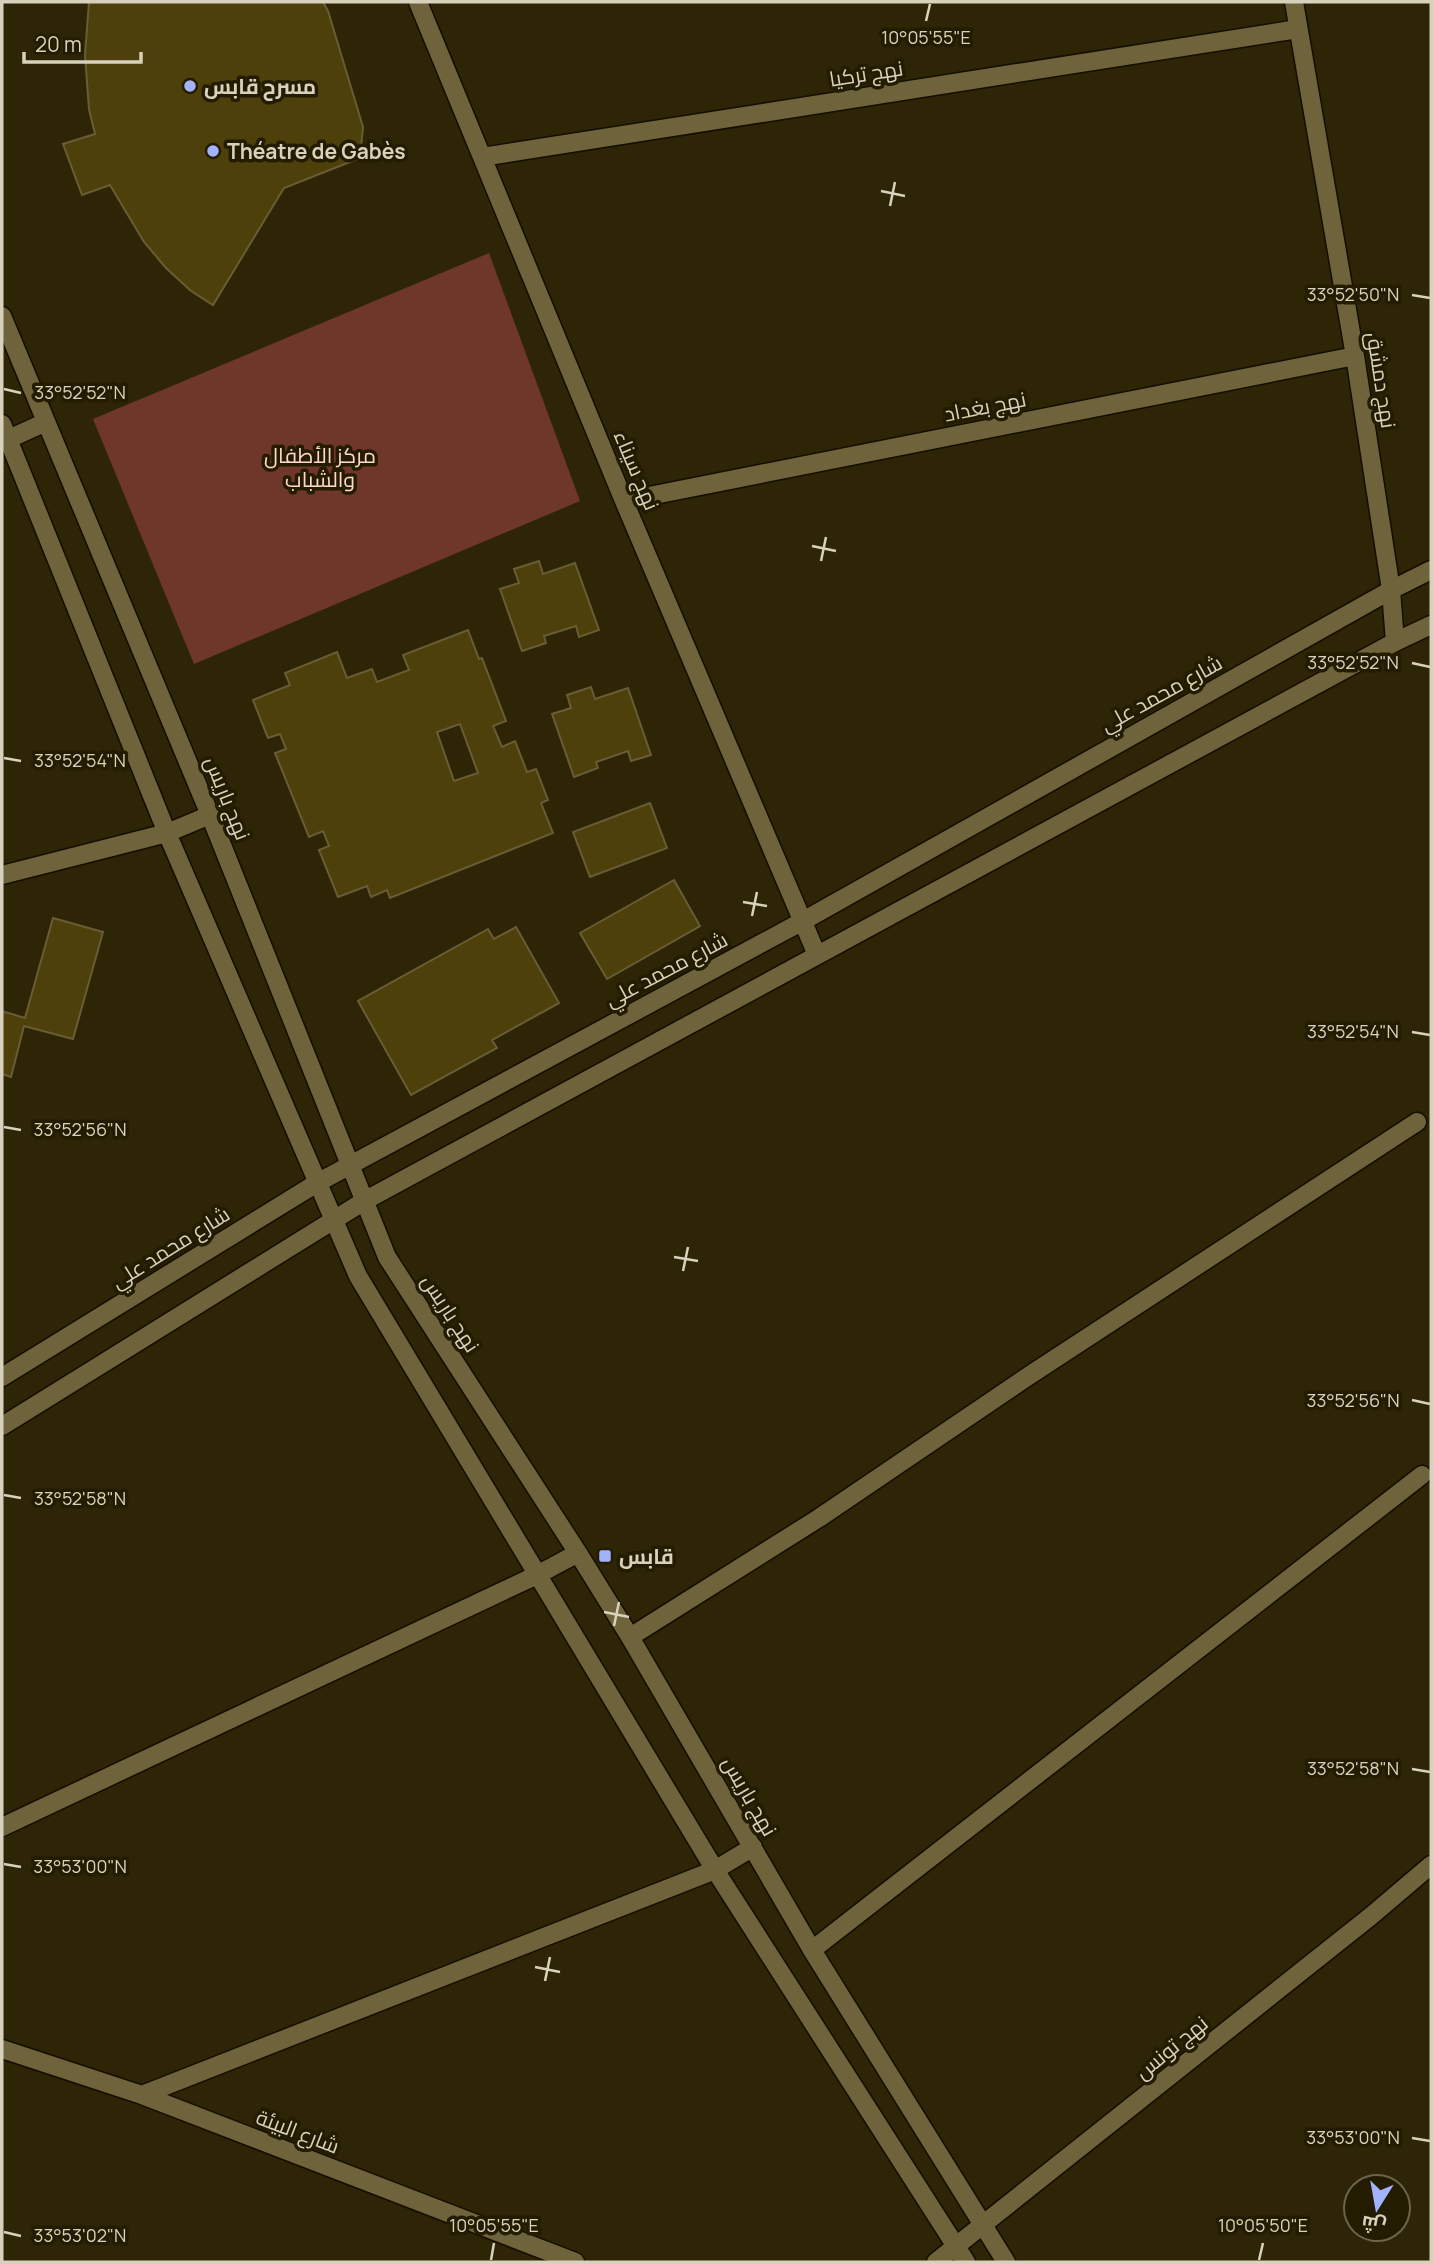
<svg xmlns="http://www.w3.org/2000/svg" width="1433" height="2264" font-family="Manrope,Cairo,sans-serif">
  <rect width="100%" height="100%" fill="#2d2506"/>
  <path fill="#6f372a" d="M489,253L580,501L194,664L93,419Z"/>
  <path fill="#4d400b" stroke="#685d35" stroke-width="2" fill-rule="evenodd" d="M89,2H323L328,11L363,127L360,158L284,188L213,305L191,291L166,268L144,242L110,185L82,195L63,144L95,134L89,109L85,55Z
    M539,561L543,574L575,563L599,630L579,637L576,626L544,636L546,643L522,651L500,589L519,583L514,569Z
    M468,630L479,659L482,658L506,721L493,726L502,747L515,741L527,772L536,769L548,800L541,803L553,833L390,898L387,890L371,897L367,886L338,897L319,850L329,846L323,831L309,837L275,753L286,749L280,734L268,738L253,700L290,685L285,673L337,652L347,678L372,669L377,682L409,670L403,655ZM460,724L478,773L454,781L437,732Z
    M591,687L595,699L628,688L651,755L631,761L628,751L596,762L598,768L574,777L552,714L571,708L567,695Z
    M650,803L667,848L590,877L573,832Z
    M674,880L700,926L607,979L580,933Z
    M53,918L103,932L73,1039L24,1026L11,1077L2,1074V1011L25,1018Z
    M516,927L559,1003L492,1040L497,1048L411,1095L358,1001L488,929L494,939Z"/>
  <g fill="none" stroke-linecap="round" stroke-linejoin="round">
    <g stroke="#140e00" stroke-width="21">
      <path id="minor" d="M418,2L624,501L817,955
        M1294,2L1355,356L1391,590L1395,642
        M482,157L1298,29
        M2,316L210,815L387,1257L578,1553L630,1637L812,1950L1006,2262
        M2,424L167,833L358,1276L715,1870L966,2262
        M2,442L46,422
        M624,501L1355,356
        M2,875L167,833L210,815
        M630,1637L819,1518L1030,1375L1417,1122
        M2,1827L537,1575L578,1553
        M812,1950L1422,1475
        M2,2049L142,2095L575,2262
        M142,2095L715,1870L753,1847
        M936,2262L1371,1916L1431,1865"/>
    </g>
    <g stroke="#140e00" stroke-width="21">
      <path id="tertiary" d="M2,1377L317,1183L803,921L1391,590L1431,570
        M2,1426L366,1200L1395,642L1431,625"/>
    </g>
    <use href="#minor" stroke="#6e633b" stroke-width="18"/>
    <use href="#tertiary" stroke="#6e633b" stroke-width="18"/>
  </g>
  <path fill="none" stroke="#d8d2bc" stroke-width="2.5" d="M926,21L930,4M881,191L905,196M890,206L895,182M1412,295L1430,298M4,389L21,393M812,546L836,551M821,561L826,537M1412,663L1430,667M4,758L21,761M743,902L767,906M752,916L757,892M1412,1032L1430,1035M4,1127L21,1130M674,1257L698,1261M683,1271L688,1247M1412,1400L1430,1404M4,1495L21,1498M604,1612L629,1617M614,1626L619,1602M1412,1769L1430,1772M4,1864L21,1867M535,1967L560,1972M545,1981L550,1957M1412,2138L1430,2141M4,2232L21,2236M491,2260L494,2243M1259,2260L1263,2243"/>
  <g fill="#a2b2fd" stroke="#241c00" stroke-width="2.5">
    <circle cx="190" cy="86" r="7"/>
    <circle cx="213" cy="151" r="7"/>
    <rect x="598" y="1549" width="14" height="14" rx="3.5"/>
  </g>
  <g text-anchor="middle" dominant-baseline="central" stroke-width="7" stroke-linejoin="round" paint-order="stroke">
    <g font-size="21" fill="#d8d2bc" stroke="#241c00">
      <text transform="translate(866 73) rotate(-9)">نهج تركيا</text>
      <text transform="translate(1382 380) rotate(81)">نهج دمشق</text>
      <text transform="translate(985 406) rotate(-11)">نهج بغداد</text>
      <text transform="translate(637 470) rotate(67)">نهج سيناء</text>
      <text transform="translate(1161 693) rotate(-29)">شارع محمد علي</text>
      <text transform="translate(228 798) rotate(68)">نهج باريس</text>
      <text transform="translate(666 969) rotate(-28)">شارع محمد علي</text>
      <text transform="translate(170 1247) rotate(-32)">شارع محمد علي</text>
      <text transform="translate(451 1313) rotate(57)">نهج باريس</text>
      <text transform="translate(750 1796) rotate(60)">نهج باريس</text>
      <text transform="translate(1171 2047) rotate(-39)">نهج تونس</text>
      <text transform="translate(298 2131) rotate(21)">شارع البيئة</text>
    </g>
    <g font-size="21" font-weight="bold" fill="#d8d2bc" stroke="#241c00" text-anchor="start">
      <text x="204" y="86">مسرح قابس</text>
      <text x="227" y="151">Théatre de Gabès</text>
      <text x="619" y="1556">قابس</text>
    </g>
    <g font-size="21" fill="#fed6cc" stroke="#241c00">
      <text x="320" y="455">مركز الأطفال<tspan x="320" dy="24">والشباب</tspan></text>
    </g>
  </g>
  <g font-size="18" text-anchor="middle" fill="#d8d2bc" stroke="#241c00" stroke-width="7" stroke-linejoin="round" paint-order="stroke">
    <text x="926" y="44">10°05'55"E</text>
    <text x="1353" y="301">33°52'50"N</text>
    <text x="80" y="399">33°52'52"N</text>
    <text x="1353" y="669">33°52'52"N</text>
    <text x="80" y="767">33°52'54"N</text>
    <text x="1353" y="1038">33°52'54"N</text>
    <text x="80" y="1136">33°52'56"N</text>
    <text x="1353" y="1407">33°52'56"N</text>
    <text x="80" y="1505">33°52'58"N</text>
    <text x="1353" y="1775">33°52'58"N</text>
    <text x="80" y="1873">33°53'00"N</text>
    <text x="1353" y="2144">33°53'00"N</text>
    <text x="494" y="2232">10°05'55"E</text>
    <text x="1263" y="2232">10°05'50"E</text>
    <text x="80" y="2242">33°53'02"N</text>
  </g>
  <rect width="1433" height="2264" fill="none" stroke="#d8d2bc" stroke-width="7"/>
  <g transform="translate(1377 2208) rotate(191)"><circle r="33" fill="#241c00" stroke="#6c654b" stroke-width="2"/>
  <path d="M0-5L12 26L0 18L-12 26Z" fill="#a2b2fd"/>
  <text y="-10" font-size="19" font-weight="bold" text-anchor="middle" fill="#d8d2bc">ش</text>
  </g>
  <path d="M24 52v10h117v-10" fill="none" stroke="#d8d2bc" stroke-width="3.5"/>
  <text x="35" y="52" font-size="21" fill="#d8d2bc" stroke="#241c00" stroke-width="5" paint-order="stroke">20 m</text>
</svg>
